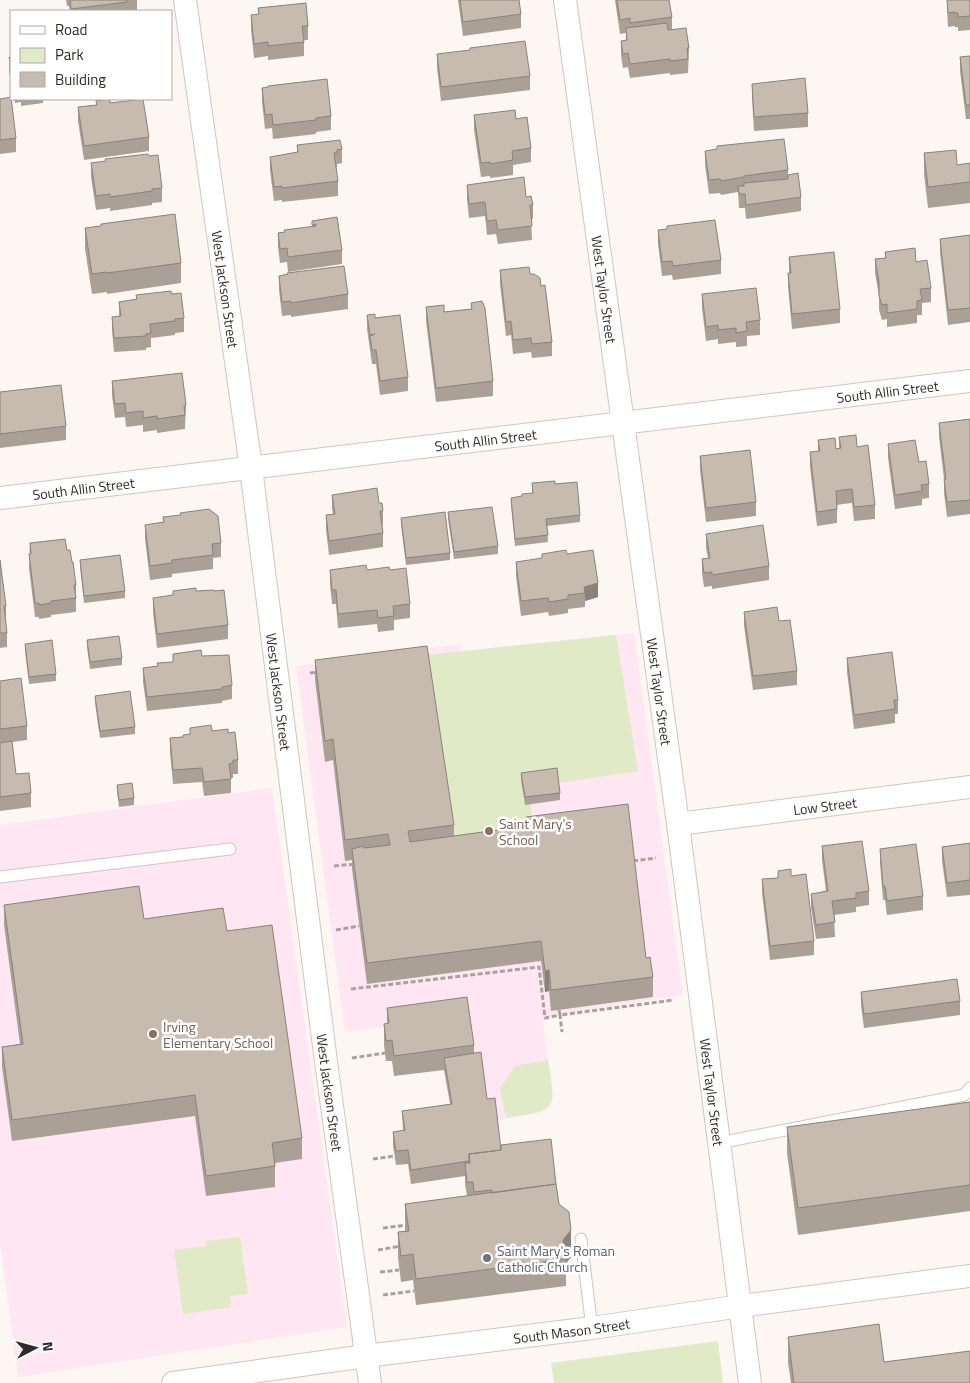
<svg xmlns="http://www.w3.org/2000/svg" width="970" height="1383" font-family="'Titillium Web',sans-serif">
  <rect width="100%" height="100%" fill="#fdf7f3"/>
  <path fill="#fee6f3" d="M634,633L683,995L542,1017L553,1094L552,1103L546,1110L537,1113L495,1120L487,1113L474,1068L466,1017L345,1032L296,666L461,644L462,651Z
    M272,788L347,1327L18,1377L0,1243V825Z"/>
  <path fill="#e1eac6" d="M616,635L638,771L558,783L522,780L524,804L531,803L532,818L494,840L454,845L426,655Z
    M548,1060C556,1111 557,1110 506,1118L500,1088L515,1066Z
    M240,1237L248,1294L230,1296L231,1307L183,1314L174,1250L206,1246V1241Z
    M718,1341L723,1383H554L551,1363Z"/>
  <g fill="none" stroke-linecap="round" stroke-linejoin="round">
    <g stroke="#d3c4bb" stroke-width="13">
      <path id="service" d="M0,877L230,849
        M719,1143L964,1095L970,1088
        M581,1239L592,1328"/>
    </g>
    <g stroke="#d3c4bb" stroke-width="24">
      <g id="minor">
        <path id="s1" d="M185,0L251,468L326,1062L370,1383"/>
        <path id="s2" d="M565,0L678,824L750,1383"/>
        <path id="s3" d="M0,498L970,381"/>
        <path id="s4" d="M678,824L970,787"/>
        <path id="s5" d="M173,1383L366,1356L592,1328L741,1306L970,1276"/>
      </g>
    </g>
    <path stroke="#a8a29e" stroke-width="3" stroke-dasharray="5 2.5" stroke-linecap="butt" d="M310,673L319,672
      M633,861L656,858
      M334,866L356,864
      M336,930L359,926
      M351,989L539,967L545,1018L560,1015L562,1032
      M559,1010L560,1015L674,1000
      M352,1058L385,1053
      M373,1159L395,1156
      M383,1228L407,1225
      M378,1250L401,1246
      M380,1272L399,1270
      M383,1295L414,1291"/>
    <use href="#service" stroke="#fff" stroke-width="11"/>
    <use href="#minor" stroke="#fff" stroke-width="22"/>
  </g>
  <path fill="#aba096" d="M64,0H137V11H70L69,6H67L66,0Z
    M458,0H519L521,14V28L463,36Z
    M615,0H669L672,17V30L689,48L688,73L670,75V73L630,78L628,67L623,68L621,55V41L626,40V33L620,34Z
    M947,0H970V30L958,31V27H955V26L948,27L947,9Z
    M258,8L308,26V40H304V56L268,60V56L254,58L251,29V15L258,14Z
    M437,54L530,76V90L441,101L437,68Z
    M970,56V119H966L960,71V57Z
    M9,57H11V81L9,71Z
    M752,84L808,113V127L754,131L752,98Z
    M262,88L331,116V130L316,132V134L273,139L272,128L265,129L262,102Z
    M0,99L16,138V152L0,154Z
    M14,99H43V103L21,106V102L15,103Z
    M96,101L110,103L149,137V151L84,160L78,121V107L96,105Z
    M474,115L516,119L531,148V162L513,165V175L490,178V176L481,177L474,130Z
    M297,145L342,149V163L337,164V167H336L338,181V196L282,202V200L274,201L270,171V157L297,152Z
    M717,146L788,170V175L801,197V211L746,219L745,208H739L738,192L721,195L720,193L709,194L705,165V151L717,150Z
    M924,153L957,165L970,163V203L928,208L924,174Z
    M149,156L162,188V202L152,203V205L110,211V208L96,210L91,177V163Z
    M467,185L533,205V219H531L532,240L498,244L496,234L487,235L485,216L469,218L467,199Z
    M337,217L342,250V264L288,272L287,262L280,263L278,247V233L312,227V221Z
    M85,228L181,263V283L107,294V292L92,294L85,249Z
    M667,229L721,260V274L673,280L672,275L662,276L658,244V230Z
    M970,235V322L948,325L940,253V239Z
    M885,252L916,262L931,288V302L922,303V315H917V323L887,327V319L882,320L879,310V296L875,273V259L885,258Z
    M789,257L840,309V323L792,329L788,287V273H789Z
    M500,270L530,274L552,342V356L532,358L531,352L513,354L511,335L506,336L500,284Z
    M279,276L348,294V309L291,317V315L282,316L279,290Z
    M172,294L184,318V332L175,333V335L151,338V347L146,348V350L114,352L112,331V317L119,316V302L136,300V295Z
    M702,294L760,320V335L747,336V346L736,347V342L718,344V339L706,341L702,308Z
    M471,303L493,381V396L436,402L426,321V307L444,312L471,309Z
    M367,315L375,318L408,377V391L380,395L376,364H372L367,329Z
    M112,381L186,405L185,429L157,433V430L143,432V425L126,427L125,417L115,418L112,396Z
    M0,392L66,426V440L0,448Z
    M970,419V514L947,517L944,493V479L939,437V423Z
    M839,437L857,447L875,505V519L854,521L852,503L843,504L837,505V523L817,526L810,467V452L818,451V440L836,449H839Z
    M888,444L919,462L929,484V498L922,499V505L895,509L888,458Z
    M700,456L756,502V516L706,522L700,470Z
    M532,483L555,484L580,515V522L547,526L548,542L515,546L511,505V498L522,496L532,493Z
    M332,495L379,503L383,511V525H382L383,533V547L329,555L326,530V515L333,514L332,509Z
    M448,512L498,546V554L454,559L448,519Z
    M163,517L221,543V557L213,558V569L172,574V577L150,580L145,539V525L163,522Z
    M401,518L450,553V560L406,565L401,525Z
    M706,534L769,566V580L712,589V586L704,587L702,573V559L708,558L706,548Z
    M30,543L67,550L76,585V612L51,615V617L39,619V617H35L29,568Z
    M542,554H567L598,597L585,601V607L568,609V613L549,616L548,612L521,616L516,576V562L542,559Z
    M0,560L6,606V620H5L7,633V647L0,648Z
    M80,560L125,591V598L84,603L80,567Z
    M330,570H390L410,604V618L394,620V630L378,632L377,624L338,628L336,604H332L330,584Z
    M196,591L228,625V639L157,648L153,612V598Z
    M744,612L779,621L797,671V685L753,690L744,626Z
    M87,640L122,658V665L90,669L87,647Z
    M25,644L56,674V681L29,684L25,651Z
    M173,654L202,656L232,685V699L222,701V703L147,711L143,682V668L157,666L173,662Z
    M847,658L898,700V714H895V723L854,729L847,672Z
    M315,660L454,825V836L526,826V817L646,958L653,977V997L551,1011L549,991L545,992L541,961L367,984L352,869V860L345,861L333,760L325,762L315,680Z
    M0,681L27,726V740L12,742L16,774L31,793V807L0,811Z
    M95,696L135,727V734L100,738L95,703Z
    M190,728L228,733L238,760V774H233V778H231V793L204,796L202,782L173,784L170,752V738L183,737L190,734Z
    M521,773L560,793V800L525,805L521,780Z
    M117,785L134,798V805L119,807L117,792Z
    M970,843V895L947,897L942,861V847Z
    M822,846L869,891V905L856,907V912L834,915L835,937L816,939L811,908V894L826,891L822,860Z
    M880,849L923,896V910L887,915L885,900H883L880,863Z
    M778,871L791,876L814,941V955L770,960L762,893V879L778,878Z
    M4,905L144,919L227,931L302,1138V1159L275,1163V1187L206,1196L195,1116L12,1141L2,1067V1047L20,1044L4,925Z
    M861,992L960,1001V1015L864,1028L861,1006Z
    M387,1008L474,1045V1053L487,1099L501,1150L556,1184L559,1204L571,1257L566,1263V1286L416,1305L413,1280L401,1282L398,1258V1232L405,1231V1204L467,1196L465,1184V1176L411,1184L408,1164L396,1165L393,1146V1132L403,1131L402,1111L450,1104L444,1070L394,1076L392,1061H386L384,1045V1024H387Z
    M970,1102V1211L798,1235L787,1153V1127Z
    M788,1337L884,1362L970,1383H791L788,1363Z"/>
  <path fill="#8b827a" d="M598,583V597L585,601V593L584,587Z
    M549,970V991L545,992V971Z
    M571,1230V1257L566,1263L563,1240Z"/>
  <path fill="#c7baaf" stroke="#8b827a" d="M70,0H127V2L71,9Z
    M460,0H519L521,14L463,22Z
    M617,0H669L672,17L630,23V18L620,20Z
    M947,0H970V16L958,17V13H955V12L948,13Z
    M306,3L308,26H302L304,42L268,46V42L254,44L251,15L259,14L258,8Z
    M667,23L668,30L686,28L689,48H687L688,59L670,61V59L630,64L628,53L623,54L621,41L627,40L626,28Z
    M525,41L530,76L441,87L437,54L470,50V48Z
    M970,56V105H966L960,57Z
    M9,57H11V67Z
    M805,78L808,113L754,117L752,84Z
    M327,79L331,116L316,118V120L273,125L272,114L265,115L262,88L268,87V86Z
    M11,97L16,138L0,140V99Z
    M108,99H110V103L143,99L149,137L84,146L78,107L97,105L96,101Z
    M515,110L516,119L527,117L531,148L512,151L513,160L490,164V162L481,163L474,115Z
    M784,139L788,170L744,176V177L721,181L720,179L709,180L705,151L717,149V146Z
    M340,140L342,149L337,150V153H334L338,181L282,188V186L274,187L270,157L298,152L297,145Z
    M956,150L957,165L970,163V182L928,187L924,153Z
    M148,154L149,156L158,155L162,188L152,189V191L110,197V194L96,196L91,163L106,161L105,159Z
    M798,173L801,197L746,205L745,194H739L738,186H744V183L788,179V175Z
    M524,177L526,197L531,196L533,205H530L532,226L498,230L496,220L487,221L485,202L469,204L467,185Z
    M175,214L181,263L107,273V272L92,274L85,228L101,226V224Z
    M337,217L342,250L288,257L287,248L280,249L278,233L285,232L284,230L316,226V224L312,225V221Z
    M715,220L721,260L673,266L672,261L662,262L658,230L667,229V226Z
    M970,235V308L948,310L940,239Z
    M915,248L916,262L927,260L931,288L920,289L922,300L917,301V309L887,313V304L882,305L879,296V282L875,259L886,258L885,252Z
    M834,252L840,309L792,314L788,273H791L789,257Z
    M344,266L348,294L291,303V301L282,302L279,276L288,274L287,273Z
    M529,267L530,274H534L540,278L541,286L545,285L552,342L532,344L531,338L513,340L511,321L506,322L500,270Z
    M756,288L760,320L746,322L747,331L736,333V328L718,330V325L706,327L702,294Z
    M171,291L172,294L181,293L184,318L175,319V321L150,324L151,333L146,334V336L114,338L112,317L121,316L119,302L137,299L136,295Z
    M482,301L485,308L493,381L436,388L426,307L444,305V312L472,309L471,303Z
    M375,314V318L400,315L408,377L380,381L376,350H372L370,336L375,334L370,335L367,315Z
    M182,373L186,405L184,406L185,415L157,419V416L143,418V411L126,413L125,403L115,404L112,381Z
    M61,385L66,426L0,434V392Z
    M970,419V500L947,502L944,479H946L939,423Z
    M856,435L857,447L868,445L875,505L854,507L852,489L843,490L836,491L837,509L817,512L810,452L820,451L818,440L835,438L836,449L841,448L839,437Z
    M915,440L919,462L926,461L929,484L921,485L922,491L895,495L888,444Z
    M750,450L756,502L706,508L700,456Z
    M555,481V484L577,482L580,515L546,519L548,535L515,539L511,498L522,496V494L533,493L532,483Z
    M377,488L379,503H382L383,511H380L383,533L329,541L326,515L335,514L332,495Z
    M492,507L498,546L454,552L448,512Z
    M209,509L218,516L221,543L212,544L213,555L172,560V563L150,566L145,525L164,522L163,517L181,515L180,513Z
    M445,512L450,553L406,558L401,518Z
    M763,525L769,566L712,575V572L704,573L702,559L710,558L706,534Z
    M65,539L67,550H70L72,562H73L76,585H74L76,598L51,601V603L39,605V603H35L29,554H31L30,543Z
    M566,550L567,554L593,550L598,583L584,587L585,593L568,595V599L549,602L548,598L521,601L516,562L542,558V554Z
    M120,555L125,591L84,596L80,560Z
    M0,560L6,606H4L7,633H0Z
    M366,565L367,570L389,567L390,570L406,568L410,604L393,606L394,616L378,618L377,610L338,614L336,590H332L330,570Z
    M196,588V591L214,590V591L224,590L228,625L157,634L153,598L173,595V591Z
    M777,607L779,621L790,620L797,671L753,676L744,612Z
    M119,636L122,658L90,662L87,640Z
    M52,640L56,674L29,677L25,644Z
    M427,646L454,825L408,831L410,842L527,826L526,817L628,804L646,958L650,957L653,977L551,990L549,970L545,971L541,941L367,963L352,849L364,846V848L390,845L388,834L345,840L333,739L325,741L315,660Z
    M201,650L202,656L229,655L232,685L222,687V689L147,697L143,668L158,666L157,663L173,662V654Z
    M892,652L898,700H894L895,709L854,715L847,658Z
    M21,678L27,726L0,729V681Z
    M130,691L135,727L100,731L95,696Z
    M211,725L212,731L228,729V733L235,732L238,760H233V763L229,764L231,779L204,782L202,768L173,770L170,738L183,737V735L190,734V728Z
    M12,741L16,774L29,773L31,793L0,797V743Z
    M557,768L560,793L525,797L521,773Z
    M132,783L134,798L119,800L117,785Z
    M862,841L869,891L856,893V898L832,901L835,922L816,925L811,894L828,891L822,846Z
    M970,843V880L947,883L942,847Z
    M916,844L923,896L887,901L885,886H883L880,849Z
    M791,869V876L806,874L814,941L770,946L762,879L778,878V871Z
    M139,886L144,919L223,908L227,931L272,925L302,1138L272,1143L275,1166L206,1176L195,1095L12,1120L2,1047L23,1044L4,905Z
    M957,979L960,1001L864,1014L861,992Z
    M467,997L474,1045L394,1056L392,1040L386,1041L384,1024L389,1023L387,1008Z
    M481,1052L487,1099L495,1098L501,1150L469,1154V1161L411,1170L408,1150L396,1151L393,1132L405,1130L402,1111L452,1104L444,1058Z
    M970,1102V1185L798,1208L787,1127Z
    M551,1139L556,1184L492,1193V1190L474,1192L473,1182H467L465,1163H470L469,1154L501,1150V1145Z
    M556,1184L559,1204L569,1212L571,1230L563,1240L566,1259L416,1279L413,1254L401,1256L398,1232L409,1231L405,1204Z
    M879,1324L884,1362L970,1351V1383H794L788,1337Z"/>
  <g fill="#8d6e63" stroke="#fff" stroke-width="2">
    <circle cx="489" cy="831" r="5"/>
    <circle cx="153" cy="1034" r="5"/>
  </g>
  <circle fill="#6b7280" stroke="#fff" stroke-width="2" cx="487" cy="1258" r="5"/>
  <g text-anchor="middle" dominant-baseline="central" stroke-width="5" stroke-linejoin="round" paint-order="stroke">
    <g font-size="14" fill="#302b27" stroke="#fff">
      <text stroke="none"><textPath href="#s1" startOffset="292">West Jackson Street</textPath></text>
      <text stroke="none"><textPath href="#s2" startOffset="292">West Taylor Street</textPath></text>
      <text stroke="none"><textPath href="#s3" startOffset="894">South Allin Street</textPath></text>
      <text stroke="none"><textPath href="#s3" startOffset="489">South Allin Street</textPath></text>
      <text stroke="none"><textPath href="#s3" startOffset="84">South Allin Street</textPath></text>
      <text stroke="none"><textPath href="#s1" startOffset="698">West Jackson Street</textPath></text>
      <text stroke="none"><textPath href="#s2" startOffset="698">West Taylor Street</textPath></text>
      <text stroke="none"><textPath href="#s4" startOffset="148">Low Street</textPath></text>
      <text stroke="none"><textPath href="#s1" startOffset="1102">West Jackson Street</textPath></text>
      <text stroke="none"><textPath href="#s2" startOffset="1102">West Taylor Street</textPath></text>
      <text stroke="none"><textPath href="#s5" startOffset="402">South Mason Street</textPath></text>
    </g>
    <g font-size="14" fill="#785e54" stroke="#fff" text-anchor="start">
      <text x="499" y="823">Saint Mary's<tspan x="499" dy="16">School</tspan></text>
      <text x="163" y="1026">Irving<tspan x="163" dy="16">Elementary School</tspan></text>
    </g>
    <g font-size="14" fill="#5b616d" stroke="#fff" text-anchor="start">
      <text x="497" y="1250">Saint Mary's Roman<tspan x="497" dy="16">Catholic Church</tspan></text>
    </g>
  </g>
  <rect x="10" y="10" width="162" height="90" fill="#ffffff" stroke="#acaaa9"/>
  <rect x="20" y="26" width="25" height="8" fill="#ffffff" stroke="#acaaa9"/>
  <text x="55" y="35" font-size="15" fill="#302b27">Road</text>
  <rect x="20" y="48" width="25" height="15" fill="#e1eac6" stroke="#acaaa9"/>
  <text x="55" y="60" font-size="15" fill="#302b27">Park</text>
  <rect x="20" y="72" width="25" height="15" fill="#c7baaf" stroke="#acaaa9"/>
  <text x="55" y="85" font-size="15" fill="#302b27">Building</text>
  <g transform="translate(35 1348) rotate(84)" stroke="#ffffff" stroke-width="4" paint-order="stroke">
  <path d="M0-4L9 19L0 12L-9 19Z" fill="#302b27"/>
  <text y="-8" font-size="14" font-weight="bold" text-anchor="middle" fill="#302b27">N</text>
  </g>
</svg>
